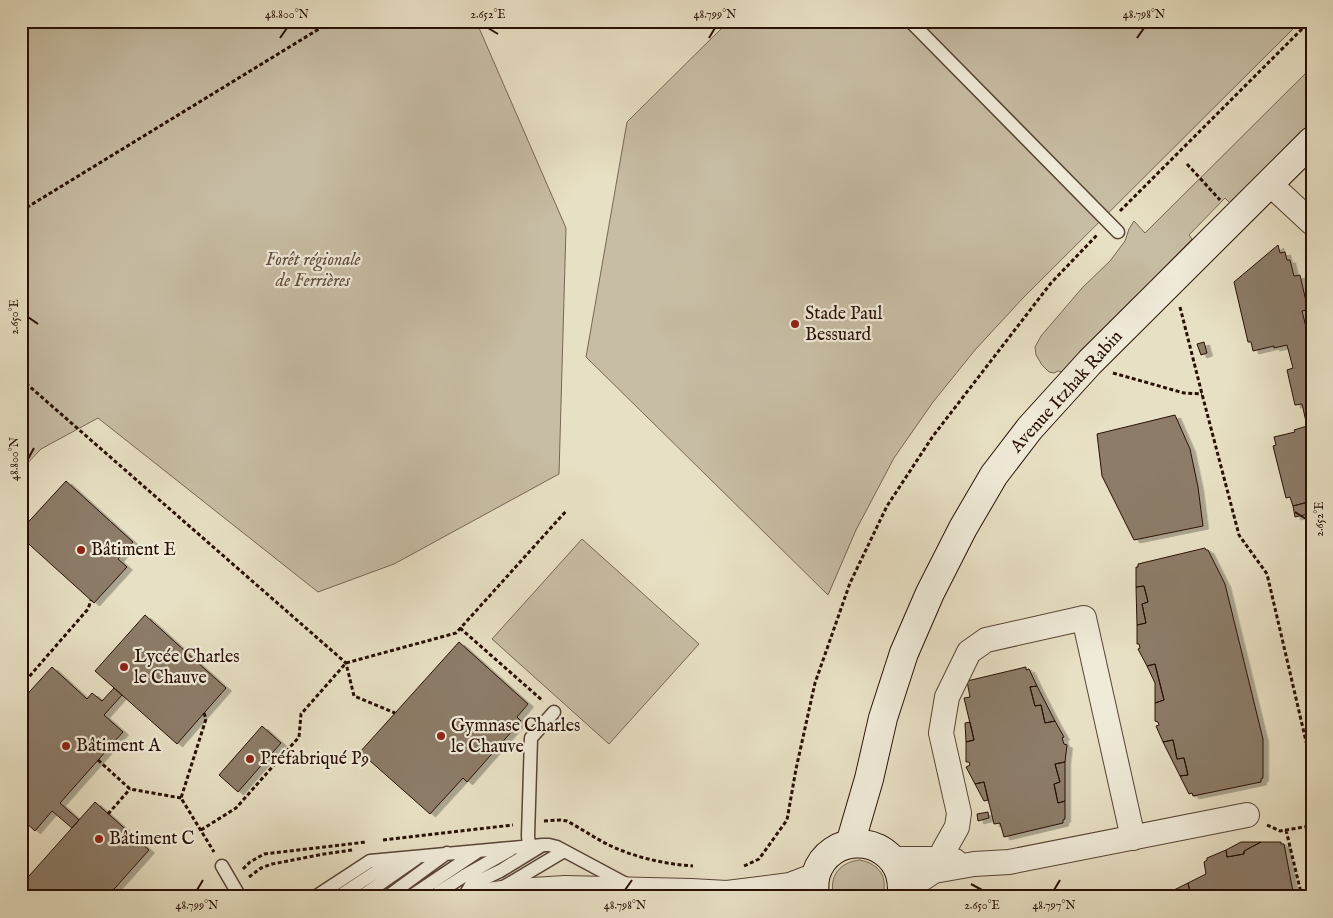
<svg xmlns="http://www.w3.org/2000/svg" width="1333" height="918" font-family="'IM FELL English',serif">
  <defs>
    <filter id="shadow"><feDropShadow dx="5.5" dy="3" stdDeviation="0" flood-color="#0004"/></filter>
  </defs>
  <rect width="100%" height="100%" fill="#e8e0c4"/>
  <filter id="stains"><feTurbulence type="fractalNoise" baseFrequency=".004" numOctaves="4"/><feColorMatrix values="0 0 0 0 .2 0 0 0 0 .09 0 0 0 0 .02 0 0 0 .5 -.17"/></filter>
  <radialGradient id="worn" r=".72"><stop offset=".6" stop-color="#630" stop-opacity="0"/><stop offset="1" stop-color="#630" stop-opacity=".3"/></radialGradient>
  <path fill="#c7bda4" stroke="#786654" d="M21,21H476L566,228L559,474L394,564L318,592L98,418L41,449L21,470Z
    M729,21H1301L1023,298L975,350L933,402L894,458L856,530L828,595L586,357L627,122Z
    M1312,67V122L1230,203L1225,198L1189,235L1192,239L1063,372L1058,371L1054,373L1049,372L1042,365L1036,355L1035,347L1041,336L1082,288L1110,261L1125,241L1129,229L1134,221L1145,233Z
    M582,539L699,644L609,744L492,639Z
    M860,860C879,864 889,877 882,897H834C828,876 840,862 860,860Z"/>
  <path fill="#8c7c68" stroke="#281005" filter="url(#shadow)" d="M1278,245L1280,253L1285,252L1287,260H1290L1294,276L1300,275L1308,310L1302,311L1308,335L1312,334V501L1293,506L1290,497L1286,498L1273,446L1276,445L1274,437L1295,432L1294,430L1307,426L1302,404L1295,405L1287,370L1293,368L1287,345L1274,348V346L1253,351L1251,342H1248L1234,282Z
    M1204,342L1207,353L1201,355L1197,344Z
    M1175,415L1190,449L1198,487L1203,526L1134,540L1102,476L1097,434Z
    M66,481L133,542L118,559L127,567L94,603L21,537V530Z
    M1312,501V513L1295,517L1293,506Z
    M1205,548L1206,550H1208L1225,584L1263,739V778L1261,779V782L1193,796L1192,793L1189,794L1180,776L1188,775L1184,758L1177,759L1173,740L1163,742L1156,726L1159,725L1158,722L1155,721V703L1164,700L1155,664L1147,666L1138,649L1140,648L1139,644H1137V625L1146,623L1142,604L1148,602L1144,586L1136,587V567H1138V564Z
    M1144,586L1148,602L1142,604L1146,623L1137,625L1136,587Z
    M145,615L226,688L177,744L95,671Z
    M459,642L528,704L517,717L521,721L467,782L463,778L430,814L360,752Z
    M1155,664L1164,700L1155,703V683L1147,666Z
    M52,667L87,699L92,693L102,701L114,688L122,695L104,715L123,732L60,803L79,820L72,828L52,811L35,831L21,818V701Z
    M1026,667V670L1029,669L1037,686L1030,687L1035,706L1041,705L1045,723L1055,721L1064,737L1062,738L1064,744L1067,745L1065,762L1055,764L1060,782L1054,784L1058,803L1065,801V819L1063,820V823L1004,837L1000,823L994,824L984,782L975,784L966,767L970,765L969,762H966V742L974,740L964,698L970,697L967,681Z
    M1037,686L1055,721L1045,723L1041,705L1035,706L1030,687Z
    M970,722L974,740L966,742L965,723Z
    M262,726L281,743L238,792L219,775Z
    M1173,740L1177,759L1184,758L1188,775L1180,776L1163,742Z
    M1065,762V801L1058,803L1054,784L1060,782L1055,764Z
    M984,782L988,800L984,801L975,784Z
    M95,802L149,850L107,897H21V885Z
    M988,812L989,818L978,821L977,814Z
    M1241,842H1261L1244,851V854L1227,857L1226,850Z
    M1261,842H1281V844H1284L1294,897H1169L1190,892L1188,883L1206,874L1204,862L1207,860V858L1226,850L1227,857L1244,854V851Z
    M1188,883L1190,892L1169,897H1155L1154,891H1172Z
    M1154,891L1155,897H1120L1126,894L1127,895L1134,894V892Z"/>
  <g fill="none" stroke-linecap="round" stroke-linejoin="round">
    <g stroke="#584435" stroke-width="15">
      <path id="service" d="M910,21L1118,232
        M529,846L528,836L531,738L554,712
        M222,866L240,897
        M502,888L564,851
        M315,897L370,861L543,845H549L557,847L628,885
        M338,897L394,860
        M361,897L417,858
        M387,897L447,853
        M410,897L477,852
        M435,897L439,892L464,876L510,850
        M464,897L471,885L500,871L541,846"/>
    </g>
    <g stroke="#584435" stroke-width="26">
      <path id="minor" d="M1269,183L1312,223
        M892,859H930L955,861
        M942,859L944,850L957,827L959,813L941,733L947,697L969,652L986,640L1084,618L1133,838
        M902,892L934,871L974,864L1009,862L1247,815
        M727,893L790,885L816,875
        M474,897L517,891L565,888L691,891L727,893L744,897"/>
    </g>
    <g stroke="#281005" stroke-width="30">
      <path id="secondary" d="M850,844L869,779L883,718L904,653L930,593L963,528L994,475L1030,428L1090,362L1312,141
        M815,897C814,889 814,881 816,874C829,833 887,834 900,874C902,882 903,889 901,897"/>
    </g>
    <path stroke="#281005" stroke-width="3" stroke-dasharray="4 2.5" stroke-linecap="butt" d="M1187,164L1220,200
      M21,211L332,21
      M1120,211L1310,21
      M1180,307L1202,394L1239,535L1267,574L1312,767
      M1113,373L1184,393L1202,394
      M21,379L346,663L354,696L395,713
      M460,628L543,701
      M21,686L88,609L91,600
      M204,713L206,719L181,798L214,852
      M98,760L130,789L181,798
      M108,814L130,789
      M544,821L560,820L567,821C582,829 596,839 611,846C637,858 665,864 693,866
      M1267,825L1280,831L1310,826L1312,827
      M201,830L236,808L299,737L301,714L346,663L456,633L567,510
      M1286,830L1302,897
      M383,840L513,825
      M744,866L759,859L787,820L796,769L815,683L850,583L887,506L933,436L1051,283L1098,234
      M243,869L250,862L264,854L366,842
      M249,877L261,868L272,864L324,854L352,850"/>
    <use href="#service" stroke="#f0ebd9" stroke-width="12"/>
    <use href="#minor" stroke="#f0ebd9" stroke-width="24"/>
    <use href="#secondary" stroke="#f0ebd9" stroke-width="28"/>
  </g>
  <path fill="none" stroke="#281005" stroke-width="2" d="M488,28L498,34M280,38L287,28M709,38L715,28M1137,38L1144,28M28,317L38,324M28,459L34,448M1295,512L1306,519M971,884L982,890M197,890L203,880M625,890L632,880M1054,890L1060,880"/>
  <g fill="#8f2418" stroke="#f0ebd9" stroke-width="2">
    <circle cx="795" cy="324" r="5"/>
    <circle cx="81" cy="550" r="5"/>
    <circle cx="124" cy="667" r="5"/>
    <circle cx="441" cy="736" r="5"/>
    <circle cx="66" cy="746" r="5"/>
    <circle cx="250" cy="759" r="5"/>
    <circle cx="99" cy="839" r="5"/>
  </g>
  <g text-anchor="middle" dominant-baseline="central" stroke-width="4.5" stroke-linejoin="round" paint-order="stroke">
    <g font-size="18" font-style="italic" fill="#604d3d" stroke="#f0ebd9">
      <text x="313" y="260">Forêt régionale<tspan x="313" dy="21">de Ferrières</tspan></text>
    </g>
    <g font-size="18" fill="#281005" stroke="#f0ebd9" text-anchor="start">
      <text x="805" y="314">Stade Paul<tspan x="805" dy="21">Bessuard</tspan></text>
      <text x="91" y="550">Bâtiment E</text>
      <text x="134" y="657">Lycée Charles<tspan x="134" dy="21">le Chauve</tspan></text>
      <text x="451" y="726">Gymnase Charles<tspan x="451" dy="21">le Chauve</tspan></text>
      <text x="76" y="746">Bâtiment A</text>
      <text x="260" y="759">Préfabriqué P9</text>
      <text x="109" y="839">Bâtiment C</text>
    </g>
    <g font-size="18" fill="#281005" stroke="#f0ebd9">
      <text transform="translate(1067 392) rotate(-48)">Avenue Itzhak Rabin</text>
    </g>
  </g>
  <rect width="1333" height="918" fill="none" stroke="#e8e0c4" stroke-width="55"/>
  <rect x="28" y="28" width="1278" height="862" fill="none" stroke="#281005" stroke-width="2"/>
  <g font-size="12" text-anchor="middle" fill="#281005">
    <text x="287" y="18">48.800°N</text>
    <text x="488" y="18">2.652°E</text>
    <text x="715" y="18">48.799°N</text>
    <text x="1144" y="18">48.798°N</text>
    <text transform="translate(14 317) rotate(-90)" y="4">2.650°E</text>
    <text transform="translate(14 459) rotate(-90)" y="4">48.800°N</text>
    <text transform="translate(1319 519) rotate(-90)" y="4">2.652°E</text>
    <text x="197" y="909">48.799°N</text>
    <text x="625" y="909">48.798°N</text>
    <text x="982" y="909">2.650°E</text>
    <text x="1054" y="909">48.797°N</text>
  </g>
  <rect width="100%" height="100%" filter="url(#stains)"/>
  <rect width="100%" height="100%" fill="url(#worn)"/>
</svg>
